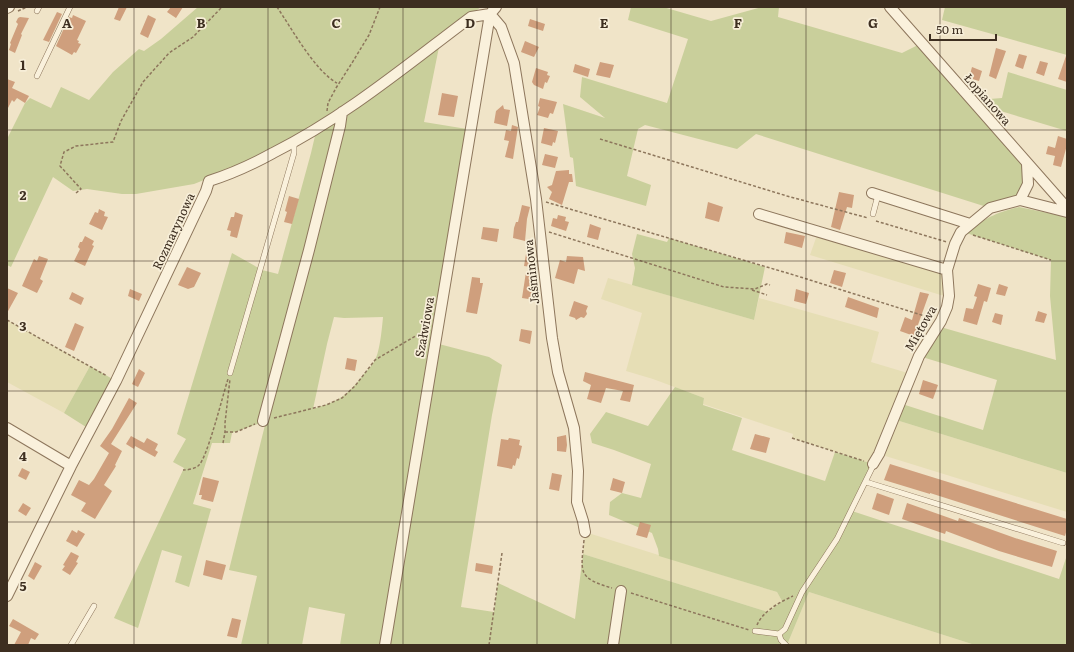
<svg xmlns="http://www.w3.org/2000/svg" width="1074" height="652" font-family="Literata,serif">
  <rect width="100%" height="100%" fill="#f0e4c8"/>
  <path fill="#e6deb5" d="M819,236L942,273L944,296L810,255L816,238Z
    M608,278L754,320L759,298L879,332L871,362L911,374L893,419L1067,473V512L879,454L873,464L792,438L793,434L703,404L704,398L653,379L626,371L642,313L601,299Z
    M7,320L90,366L64,413L7,382Z
    M585,532L777,592L782,601L768,612L583,554Z
    M809,592L975,645H787Z"/>
  <path fill="#c9cf9b" fill-rule="evenodd" d="M198,7H481L336,112L298,137L214,176L194,184L136,194H122L87,189L73,191L53,177L11,267L7,265V139L25,103L30,98L51,108L61,87L89,100L113,72L139,49L144,51L161,39Z
    M631,7H663L711,21L762,7H779L778,17L902,53L922,43L1027,164L1020,200L990,208L756,134L737,149L645,125L638,129L627,176L651,185L646,206L576,186L573,158L570,157L563,104L605,118L580,97L582,77L667,103L688,39L628,20Z
    M945,7H1067V55L942,20Z
    M439,47L424,122L467,129L435,343L489,357L502,365L492,415L461,607L494,612L498,583L575,619L583,554L768,612L782,601L777,592L659,556L658,549L652,533L609,515L610,502L622,493L641,498L651,464L614,450L592,443L590,434L606,412L648,426L675,387L704,398L703,405L742,418L732,450L825,481L835,452L873,464L852,511L1059,579L1067,555V645H975L809,592L787,645H340L345,614L309,607L302,645H241L257,576L229,570L266,421L232,433L230,443H212L193,504L211,509L189,587L175,582L182,556L162,550L138,628L114,618L184,468L173,462L186,439L177,434L232,253L262,270L278,274L311,153L315,136ZM334,317L344,318L383,317C382,328 380,351 375,360C372,366 367,370 363,375C347,396 339,401 313,409L327,344Z
    M1008,72L1067,90V131L994,109L991,115L977,100L1002,98Z
    M1019,207L1067,217V473L893,419L899,403L983,430L997,380L919,356L937,326L1056,360L1050,296L1051,260L966,233C985,218 995,213 1019,207Z
    M637,234L667,242L669,238L765,267L754,320L632,285L635,268L632,254Z
    M90,366L116,381L71,466L86,427L64,413Z"/>
  <path fill="#cf9f7d" d="M119,7H127L120,21L114,19Z
    M171,7H183L176,18L167,12Z
    M57,12L62,14L49,42L43,40Z
    M73,15L86,21L77,40L79,41L78,43L81,44L76,53L74,52L72,55L56,46L69,17L72,18Z
    M148,15L156,19L148,38L140,34Z
    M20,17L29,18L21,34L22,35L15,53L9,50L11,44L10,43L18,24L16,22L18,18Z
    M530,19L545,24L543,31L528,26Z
    M525,41L539,47L534,57L521,52Z
    M996,48L1006,51L996,79L989,76Z
    M1019,54L1027,56L1023,69L1015,66Z
    M1066,56H1067V82L1058,79Z
    M1040,61L1048,63L1044,76L1036,73Z
    M600,62L614,65L610,78L596,75Z
    M575,64L590,69L588,77L573,72Z
    M972,67L982,71L979,81L969,78Z
    M536,68L548,72L547,75L550,76L547,83L545,82L543,89L534,85L532,82Z
    M7,79L15,82L12,88L29,96L25,103L17,98L14,102L12,100L7,110Z
    M442,93L458,96L454,117L438,115Z
    M540,98L557,102L553,114L550,113L548,118L537,115L540,107L538,106Z
    M503,105L504,109L510,110L507,126L494,123L496,111Z
    M512,125L518,127L513,159L505,157L509,141L504,140L506,130L511,131Z
    M544,128L558,131L555,143L553,142L552,146L541,143Z
    M1058,136L1067,139V145L1061,167L1053,165L1055,156L1046,154L1048,146L1055,148Z
    M545,154L558,157L555,168L542,165Z
    M569,170V174H572L573,182H569L562,205L549,199L552,192L547,187L552,185L556,171Z
    M839,192L854,195L852,208L847,207L840,230L831,227Z
    M289,196L299,199L292,224L284,222L287,212L285,211Z
    M708,202L723,207L719,222L705,218Z
    M522,205L530,207L527,219L525,241L513,238L514,228L516,222H518Z
    M99,209L105,212L104,216L108,217L102,230L89,224L95,212L98,213Z
    M235,212L243,215L237,238L230,236L231,231L227,230L231,217H234Z
    M558,215L566,217L565,221L569,222L566,231L551,226L553,218L557,219Z
    M590,224L601,228L598,240L587,237Z
    M483,227L499,229L497,242L481,239Z
    M786,232L805,236L802,248L784,243Z
    M85,236L94,241L92,245L94,246L85,266L74,261L80,249L78,247L80,242H82Z
    M526,254L534,256L532,267L524,266Z
    M39,256L48,259L40,279L43,281L37,293L22,286L34,259L37,261Z
    M567,256L583,257L585,271L578,269L574,284L555,278L560,260L566,262Z
    M187,267L201,273L194,287L188,289L178,285Z
    M834,270L846,273L842,287L830,283Z
    M526,272L536,274L535,282H537L535,300L522,298Z
    M472,277L480,278V283H483L477,314L466,312Z
    M978,284L991,288L987,302L984,301L977,325L963,321L966,308L973,309L977,297L974,296Z
    M999,284L1008,287L1005,296L996,294Z
    M7,288L18,293L7,313Z
    M130,289L142,294L139,301L128,296Z
    M796,289L809,293L806,304L794,301Z
    M72,292L84,298L81,305L69,299Z
    M920,292L929,294L914,336L900,331L905,317L912,320Z
    M848,297L879,308L877,318L845,307Z
    M574,301L588,306L586,311L587,314L584,318L581,317L576,320L575,318L569,316Z
    M1038,311L1047,314L1044,323L1035,321Z
    M995,313L1003,315L1001,325L992,322Z
    M75,323L84,327L74,351L65,347Z
    M521,329L532,331L530,344L519,341Z
    M347,358L357,360L355,371L345,369Z
    M139,369L145,373L138,387L132,384Z
    M585,372L634,385L630,402L620,400L623,391L606,388L601,403L587,399L591,385L583,381Z
    M923,380L938,385L933,399L919,394Z
    M129,398L137,403L111,444L122,451L115,465L116,466L104,485L112,491L95,519L81,511L86,503L71,495L79,480L89,485L94,479L109,453L100,446L112,429Z
    M755,434L770,438L766,453L750,449Z
    M566,435L567,445L566,452L557,451V437Z
    M131,436L144,443L147,438L158,444L155,450L158,452L155,457L135,446L134,449L126,444Z
    M509,438L520,440L519,445L522,446L519,459L517,458L515,466L513,465L512,469L497,466L501,439L508,440Z
    M890,464L1067,519V529L1065,536L930,493V494L884,480Z
    M22,468L30,472L26,480L18,476Z
    M552,473L562,475L559,491L549,489Z
    M203,477L219,481L213,502L201,499L202,495H199Z
    M613,478L625,482L622,493L610,490Z
    M877,493L894,499L889,515L872,509Z
    M23,503L31,508L26,516L18,511Z
    M907,503L958,521L959,518L1015,538L1057,551L1052,567L999,551L946,531L945,534L902,519Z
    M640,522L651,525L647,538L636,535Z
    M72,530L77,533L78,530L85,534L77,547L66,541Z
    M71,552L79,556L76,562L78,563L70,575L62,570L65,566L63,565Z
    M206,560L226,565L222,580L203,575Z
    M35,562L42,566L34,580L28,576Z
    M476,563L493,566L492,574L475,571Z
    M232,618L241,620L237,638L227,636Z
    M13,619L39,634L35,640L31,638L28,645H14L21,632L9,626Z"/>
  <g fill="none" stroke-linecap="round" stroke-linejoin="round">
    <g stroke="#8d765c" stroke-width="6">
      <path id="service" d="M37,11L39,7
        M37,76L70,7
        M873,214L878,195
        M230,373L294,153V143
        M866,482L1063,543
        M755,631L779,634
        M779,634L785,629L802,592L837,539L874,464
        M779,634L781,640L786,645
        M71,645L94,606"/>
    </g>
    <g stroke="#8d765c" stroke-width="12">
      <path id="minor" d="M890,7L1067,208
        M7,8L9,7
        M490,14L501,27L514,63L536,199L552,338L558,372L574,428L578,471L577,502L583,521L585,532
        M872,193L970,224
        M1020,200L1028,184L1027,164
        M759,214L947,270
        M263,421L309,250L340,126L342,112
        M7,428L71,466
        M873,464L879,454L919,356L941,321L947,307L949,296L947,270L955,244L961,232L990,208L1020,200L1067,212
        M7,596L71,466L116,381L206,191L209,181C231,174 253,164 273,153C345,117 407,65 471,17L490,14L496,7
        M385,645L490,14
        M613,645L621,591"/>
    </g>
    <path stroke="#8d765c" stroke-width="1.5" stroke-dasharray="3 2" stroke-linecap="butt" d="M277,7C292,29 315,71 337,83
      M18,11L27,7
      M327,111L328,103L336,88L352,63L369,35L380,7
      M600,139L787,196L868,218
      M76,193L81,189L60,166L64,152L76,146L113,142L121,121L143,82L169,53L193,37L222,7
      M546,202L794,275L931,318
      M876,221L947,242
      M549,232L724,287L755,289L767,284L770,285
      M973,235L1051,260
      M752,290L767,295
      M7,320L107,376
      M274,418L326,405L342,398L355,386L375,360L429,328
      M225,432H236L255,424
      M792,438L864,461
      M223,443L225,432V423L230,379
      M183,470C187,470 194,469 198,466C207,460 223,394 228,379
      M584,540C581,572 577,578 612,588
      M631,593L749,630
      M757,625C763,611 780,602 793,596
      M489,645L502,553"/>
    <use href="#service" stroke="#faf1dc" stroke-width="5"/>
    <use href="#minor" stroke="#faf1dc" stroke-width="10"/>
  </g>
  <path fill="none" stroke="#3d2e20" stroke-width="1" stroke-opacity="0.55" d="M134,7V645M268,7V645M403,7V645M537,7V645M671,7V645M806,7V645M940,7V645M7,130H1067M7,261H1067M7,391H1067M7,522H1067"/>
  <g text-anchor="middle" dominant-baseline="central" stroke-width="3.5" stroke-linejoin="round" paint-order="stroke">
    <g font-size="12" fill="#3d2e20" stroke="#f7eed8">
      <text transform="translate(988 99) rotate(49)">Łopianowa</text>
      <text transform="translate(173 231) rotate(-65)">Rozmarynowa</text>
      <text transform="translate(531 272) rotate(-96)">Jaśminowa</text>
      <text transform="translate(424 327) rotate(-80)">Szałwiowa</text>
      <text transform="translate(920 328) rotate(-60)">Miętowa</text>
    </g>
  </g>
  <g font-size="13" text-anchor="middle" font-weight="bold" fill="#3d2e20" stroke="#f7eed8" stroke-width="3.5" stroke-linejoin="round" paint-order="stroke">
    <text x="67" y="28">A</text>
    <text x="201" y="28">B</text>
    <text x="336" y="28">C</text>
    <text x="470" y="28">D</text>
    <text x="604" y="28">E</text>
    <text x="738" y="28">F</text>
    <text x="873" y="28">G</text>
    <text x="23" y="70">1</text>
    <text x="23" y="200">2</text>
    <text x="23" y="331">3</text>
    <text x="23" y="461">4</text>
    <text x="23" y="591">5</text>
  </g>
  <rect width="1074" height="652" fill="none" stroke="#3d2e20" stroke-width="16"/>
  <path d="M930 34v6h66v-6" fill="none" stroke="#3d2e20" stroke-width="2"/>
  <text x="936" y="34" font-size="12" fill="#3d2e20" stroke="#f7eed8" stroke-width="3" paint-order="stroke">50 m</text>
</svg>
